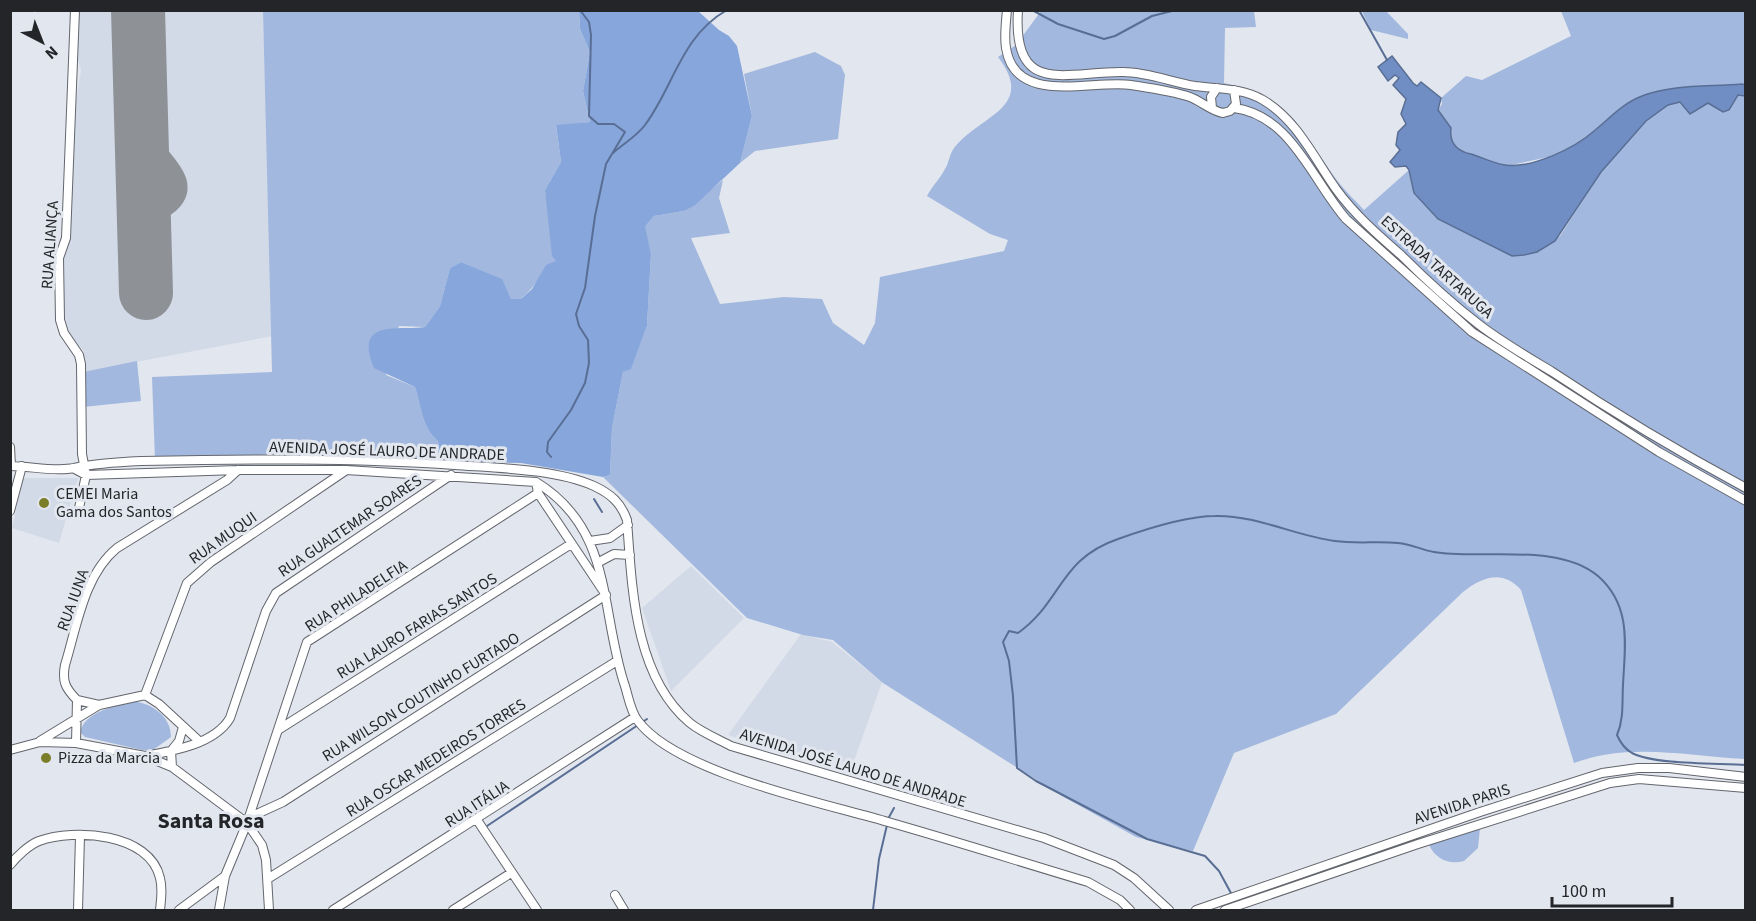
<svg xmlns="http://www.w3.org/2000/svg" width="1756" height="921" font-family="'Source Sans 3',sans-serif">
  <rect width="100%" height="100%" fill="#e2e6ee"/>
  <path fill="#d2dae8" d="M79,11H263L273,336L83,372L84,351L63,328L62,260L70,236L75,109L81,70L78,60Z
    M23,478H78L59,543L12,528Z
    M691,566L744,618L671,691L642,608Z
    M801,634L832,642L882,682L850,772L728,735Z"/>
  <path fill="#a2b8de" d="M263,11H579L580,29L590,52L583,91L590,122L556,126L561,162L545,190L557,261C543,273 534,287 521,299H511L501,279L461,262L450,268L440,306L425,327L399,326L386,375L415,387C421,406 422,428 438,441L441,461L277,457V454L155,460L152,377L272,372Z
    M1041,11H1254L1256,27L1225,28L1224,83C1292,97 1299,128 1336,179C1344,190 1355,200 1364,210L1409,170L1414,193L1438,219L1512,256L1537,252L1560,236L1601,172L1646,121L1668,104L1680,102L1696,111L1708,103L1729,110L1739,95L1745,96V759C1689,756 1628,742 1574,763L1521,590C1503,569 1482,577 1463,592L1336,714L1234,753L1193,851L1136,837L1062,796L883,683L833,640L803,635L747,618L603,477L610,475L612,428L623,372L631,368L647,326L651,254L644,226L654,216L684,211L723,180L719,198L730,233L691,238L720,304L784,297L822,299L833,323L864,345L875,323L880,277L1004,251L1008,240L990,234L927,196C932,186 940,179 945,169C949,163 949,155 954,148C980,115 1037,108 998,57L1016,45Z
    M1362,11H1386L1408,34V39L1371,30Z
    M1561,11H1745V85L1662,90L1618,110L1588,136L1573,146L1548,157L1507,166L1485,161L1459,150L1453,144L1438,110L1442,104L1441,98L1466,76L1482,80L1571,36Z
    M815,52L841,66L845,75L838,139L755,151L740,163L752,116L744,74Z
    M137,361L141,401L83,407V372Z
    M130,701C150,702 171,715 171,737L153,750H142L85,737L80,732C85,712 113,707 130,701Z
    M1480,828L1478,848L1464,861C1448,865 1436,859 1429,845Z"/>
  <path fill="#87a6dc" d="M579,11H698L719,30L729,36L737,46L752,116L740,163L695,205L684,211L654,216L645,226L651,254L647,326L631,369L623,372L612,428L610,475L603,477L521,463L441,461L438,441C422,428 421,406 415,387L374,368C353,318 399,331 425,327L440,306L450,268L461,262L502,279L511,299H521L532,289L546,265L556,261L552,256L545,190L561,162L556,125L590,122L583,91L590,52L580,29Z"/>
  <path fill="#708ec3" stroke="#596e94" stroke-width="1.5" d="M1392,56L1413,83L1417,86L1421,82L1441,98L1438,110L1451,128C1449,143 1457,151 1471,154C1482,157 1491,163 1505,165C1531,169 1575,148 1594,131C1609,119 1623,103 1642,96C1672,84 1710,87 1742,84L1745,85V96L1738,95L1729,110L1723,112L1708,103L1690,114L1680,102L1668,105L1646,121L1601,172L1555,241L1537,252L1524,255L1512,256L1438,219L1414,193L1409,170L1406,166L1395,167L1390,162L1400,150L1396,145L1398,132L1406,124L1401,114L1406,99L1393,85L1399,78L1395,75L1388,81L1378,67Z"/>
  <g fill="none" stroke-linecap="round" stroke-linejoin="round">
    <path stroke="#596e94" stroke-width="2" d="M1032,10L1058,24L1104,39L1115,36L1152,16L1176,10
      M1359,10L1387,60
      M613,153C623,144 637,136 645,125C674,86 681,36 727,10
      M551,457L547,452L548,442L571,410L585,383L589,363L588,340L579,326L576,314L585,288L595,216L606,164L625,132L614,124H598L589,116L591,35L589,22L580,10
      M594,499L602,512
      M888,819L894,808
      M487,826L647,719
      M1232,895L1219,871L1205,856L1147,839L1036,781L1017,768L1013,696L1009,661L1003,642L1009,631L1018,633C1062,602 1059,559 1118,539C1146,529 1187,516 1215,516C1257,515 1295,536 1335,541C1356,544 1377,541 1398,543C1411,544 1422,550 1434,552C1480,560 1558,542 1598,576C1632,606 1625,645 1623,685C1622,702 1624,719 1617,735C1620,742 1625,749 1632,753C1655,765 1718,763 1746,765
      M873,910L879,859L887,825"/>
    <path stroke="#8e9297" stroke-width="21" d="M141,106C143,118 144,132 150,143C159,161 192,182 169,203C161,210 154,213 144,215"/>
    <path stroke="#8e9297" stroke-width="54" d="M138,10L146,293"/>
    <g stroke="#63666d" stroke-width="10">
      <path id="minor" d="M75,10L66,238L59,258L60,320L64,333L79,355L81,364L82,454L86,475L79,508
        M1007,10C1006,22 1004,36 1006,48C1015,107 1093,79 1131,85C1150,88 1172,91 1190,97C1201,101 1211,111 1223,113L1230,111L1236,104L1234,90
        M1018,10C1012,98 1066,71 1123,72C1147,72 1171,82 1195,86C1219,89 1242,88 1263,100C1297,120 1314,158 1336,189C1354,214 1378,235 1401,255C1425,279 1450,302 1477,323C1500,341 1526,356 1551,371C1614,413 1679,452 1746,488
        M1212,108L1211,97L1217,88
        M1234,108C1291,115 1312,180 1346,219L1472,332L1659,452L1746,501
        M10,447L11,466
        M10,466C30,466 55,472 74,468C97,463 118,462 141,461C246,459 351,458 455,465C496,468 556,469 594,486C611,494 621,503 627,520C632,587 634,676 690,723C701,732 718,739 731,746L1044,838L1114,865L1134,878L1169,910
        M73,468L86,475L238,470H346L536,482C613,529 600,609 624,683C628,694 630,711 638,721C677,773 824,803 888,822C955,841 1021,862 1088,882L1120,900L1130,910
        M10,511L22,466
        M590,541L610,538L628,525
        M599,562L614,554L630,555
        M145,695L187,583L211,562L345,471
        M77,700C65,688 62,681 65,665C77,626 84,575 117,548L227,480L238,470
        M77,700L99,705
        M278,730L571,544
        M40,741L99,705L145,695L159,704L199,741
        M76,743L77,700
        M10,750L40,742L76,743L145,756L172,767L247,823L262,845L266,860L269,910
        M145,756C173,751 215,744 230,718L266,611L276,593L451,475
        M172,767L171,751L179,741L183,727
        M248,818L283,802L606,595L538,493
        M477,820L537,910
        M10,865C17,856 29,845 39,841C74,828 150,833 160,878C163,889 161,900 160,910
        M269,878L617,661
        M615,895L624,910
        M78,910L80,836
        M179,910L225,876
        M219,910L225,876L247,823L307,642L538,493L536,482
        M333,910L635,717
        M453,910L511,873
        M1196,910L1480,812L1602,773L1638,768H1669L1746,777
        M1225,910L1418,844L1610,783L1639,779L1746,788"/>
    </g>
    <use href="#minor" stroke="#fff" stroke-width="8"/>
  </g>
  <g fill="#7b7e28" stroke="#e2e6ee" stroke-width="2">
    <circle cx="44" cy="503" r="6"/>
    <circle cx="46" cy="758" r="6"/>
  </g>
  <g text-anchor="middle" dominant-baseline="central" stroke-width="6" stroke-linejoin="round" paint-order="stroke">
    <g font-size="16" fill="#232528" stroke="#e2e6ee">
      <text transform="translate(50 245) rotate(-86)">RUA ALIANÇA</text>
      <text transform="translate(1437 267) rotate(42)">ESTRADA TARTARUGA</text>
      <text transform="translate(387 451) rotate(2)">AVENIDA JOSÉ LAURO DE ANDRADE</text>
      <text transform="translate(350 526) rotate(-34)">RUA GUALTEMAR SOARES</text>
      <text transform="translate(223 538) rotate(-35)">RUA MUQUI</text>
      <text transform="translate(356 596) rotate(-33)">RUA PHILADELFIA</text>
      <text transform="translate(73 600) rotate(-70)">RUA IUNA</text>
      <text transform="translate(417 626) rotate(-32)">RUA LAURO FARIAS SANTOS</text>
      <text transform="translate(421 697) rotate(-32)">RUA WILSON COUTINHO FURTADO</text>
      <text transform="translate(436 758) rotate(-32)">RUA OSCAR MEDEIROS TORRES</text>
      <text transform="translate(853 768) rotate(17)">AVENIDA JOSÉ LAURO DE ANDRADE</text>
      <text transform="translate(477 804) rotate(-33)">RUA ITÁLIA</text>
      <text transform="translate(1462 804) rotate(-18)">AVENIDA PARIS</text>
    </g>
    <g font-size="16" fill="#232528" stroke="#e2e6ee" text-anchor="start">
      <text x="56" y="494">CEMEI Maria<tspan x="56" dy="18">Gama dos Santos</tspan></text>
      <text x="58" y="758">Pizza da Marcia</text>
    </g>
    <g font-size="22" font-weight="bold" fill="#232528" stroke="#e2e6ee">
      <text x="211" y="821">Santa Rosa</text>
    </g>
  </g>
  <rect width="1756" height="921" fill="none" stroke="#232528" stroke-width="24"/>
  <g transform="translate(42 42) rotate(138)" stroke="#e2e6ee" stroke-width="4.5" paint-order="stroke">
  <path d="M0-4.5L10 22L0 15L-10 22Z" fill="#232528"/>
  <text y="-9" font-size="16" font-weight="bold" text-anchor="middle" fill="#232528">N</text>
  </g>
  <path d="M1552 897v9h120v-9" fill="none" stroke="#232528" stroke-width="3"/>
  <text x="1561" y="897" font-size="18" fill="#232528" stroke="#e2e6ee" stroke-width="4.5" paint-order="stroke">100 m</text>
</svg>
